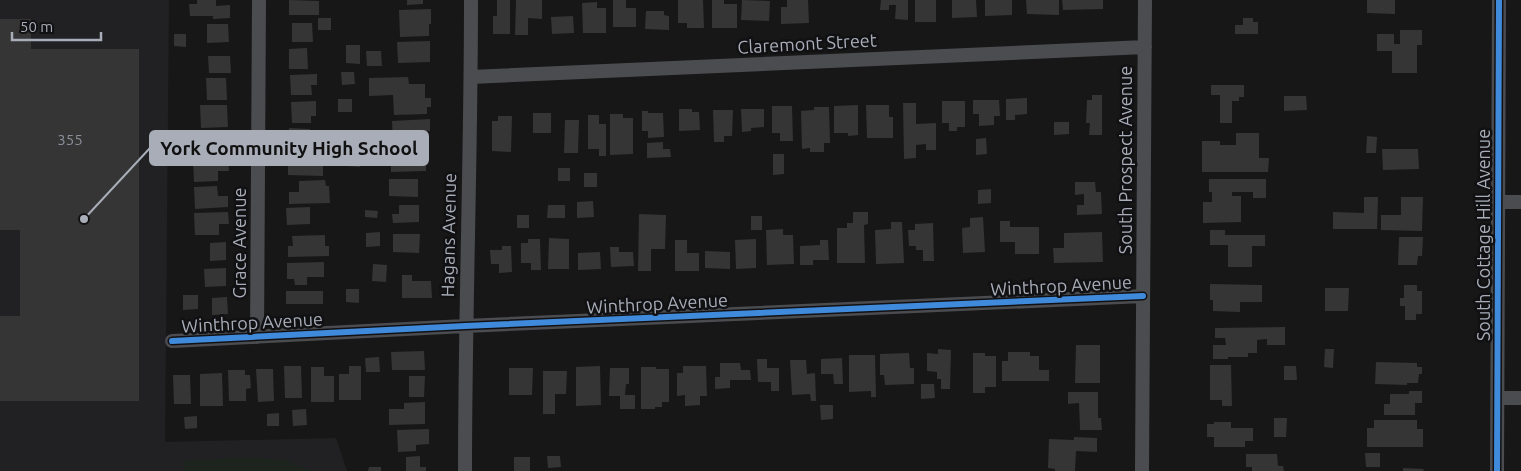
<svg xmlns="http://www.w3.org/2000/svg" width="1521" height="471" font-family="Ubuntu,sans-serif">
  <rect width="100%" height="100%" fill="#171717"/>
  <path fill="#212123" d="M0,0H169L165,442L336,438L347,471H0Z"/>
  <path fill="#1d241e" d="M246,457L286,460L312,471H184V461Z"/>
  <path fill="#353536" d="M197,0H216V6L230,5V18L213,19V16H190L189,4H197Z
    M289,0L319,1V15H289Z
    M407,0H423V4L407,5Z
    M497,0H510V34H493V16H497Z
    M516,0H542V19L528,18V35H515Z
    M613,0H626V8H636V27H613Z
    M678,0H703L704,28H687V23H678Z
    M712,0H724V4H737V28H712Z
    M742,0L770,1L769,21L741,20Z
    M787,0H808L809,23L781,24V7H787Z
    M881,0H908V20L895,19L896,5H889V10H880Z
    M915,0H936V22H915Z
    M952,0H976L977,17L952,18Z
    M985,0H1012V15L985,16Z
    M1026,0H1059V15L1027,14Z
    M1062,0H1103V9L1063,10Z
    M1367,0H1395V14L1367,13Z
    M597,2V8H606V33H583L582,3Z
    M431,9V24H429V36L400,37L399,10Z
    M646,11H664V15L669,16V30L645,29Z
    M573,16L574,33L552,34L551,17Z
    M318,18H331V30H318Z
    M1243,18H1253V22H1258V34H1235V25H1243Z
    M0,19H31V49H139V401H0V316H20V230H0Z
    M292,23H312L313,42H292Z
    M207,24H228L229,42L207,43Z
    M1400,30H1422V45H1417V73H1392V51H1377V34H1394V44H1400Z
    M174,34H186V47L174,46Z
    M430,41V62L398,63L397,42Z
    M346,45H360V64L346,63Z
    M307,48L308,69H289V49Z
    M366,51H381L382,66H367Z
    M208,56H230L231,73H209Z
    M341,72H354L355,84L342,85Z
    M317,74V85H311L312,95H291L290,75Z
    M408,77L409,84H425V98H431V107H427V114L394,115L393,95L369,96V78Z
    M206,78H226L227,100H207Z
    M1211,85H1244V97H1239V101H1232V123H1220V95H1211Z
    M1092,95H1102V135H1089L1090,123H1086L1087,100H1092Z
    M1284,96H1306L1307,110L1284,111Z
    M1027,98V114L1015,115V120H1006V99Z
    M338,99H352V112H338Z
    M973,100H999L1000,116H994V125L979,126V114H973Z
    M316,101V116H311V123H292L291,102Z
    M942,101H965V127H957V131H949V123H942Z
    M903,103H916V124L936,123V150H926V144L916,145V158L904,159Z
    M200,105H227L228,127L201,128Z
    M858,105V135L848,136V133H834V106Z
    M866,105H889V117H893V138H867Z
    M772,106H792L793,141H780V133H772Z
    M814,107H829L830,143H824V152H810V148L802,149L801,111L814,110Z
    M679,109H692V112H699L700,130L679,131Z
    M741,109H764V127L751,128V131L742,132Z
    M713,110H733L732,136H724V142H714Z
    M642,111H648V113H663L664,137L648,138V131H642Z
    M533,113H551V133H533Z
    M610,114H623V118H633V154L610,155Z
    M588,115H599V124H606V156H599V149H588Z
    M498,116H512L511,152L492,151V121H498Z
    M430,119V131H414L415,142L393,143L392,121Z
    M565,120H579L578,153H564Z
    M1054,122H1069V134L1054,135Z
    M289,128L310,129L309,150L289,149Z
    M1236,133H1259V158H1269L1268,172H1202V141H1220V145H1236Z
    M1367,136L1377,137L1376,153H1366Z
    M986,138L987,154L976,155V139Z
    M663,142V149H670L671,157L647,158V143Z
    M1382,149H1418L1419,169L1383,170Z
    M391,152H410V155H426V171L391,172Z
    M346,153H360V167L346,166Z
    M773,154H784V174L773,175Z
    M228,158L229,171H218V181L194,182L193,159Z
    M288,158L323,159V176L288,175Z
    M558,168H570V181H558Z
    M584,173H597V187H584Z
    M389,179H418V197L389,196Z
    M1209,179H1266V198H1253V192H1232V196H1241V222L1203,223V202H1212V192H1209Z
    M325,180L326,186H329L330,203L289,204V192H299V181Z
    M1075,182H1095L1096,192H1101L1102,214L1077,215V205H1084V194L1075,195Z
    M217,186L218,196H228V207L195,209L194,187Z
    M991,189V203L978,204V190Z
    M1364,197H1378L1377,229H1333V212L1364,213Z
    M1401,197H1423L1422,231L1381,230V215H1401Z
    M593,201L594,217L577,218V202Z
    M399,205H419V222L393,223L392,214H399Z
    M548,205H565V218H547Z
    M310,207V224L287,225L286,208Z
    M365,210L378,211L377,218L365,217Z
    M228,212L229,224H219V235H195L194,213Z
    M853,212H868V224L864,225L865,263H837V228H847V223H853Z
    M639,214L666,215L665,249H651V271H638Z
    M517,215H529V228H517Z
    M751,216H762V230H751Z
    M983,217L985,252L963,253L962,228L970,227V218Z
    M1000,221H1010V227H1039V254H1015V242H1000Z
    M891,222H902L904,263L876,264L875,230L891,229Z
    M933,223L934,261H923V250H916V246H909L908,230H915V224Z
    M783,229V235H793L794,264L767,265L766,230Z
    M1210,230H1225V235H1265V246H1252V267H1228V245H1210Z
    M380,232V246L366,247V233Z
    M1102,232L1103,262L1054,263L1053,248H1064V233Z
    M393,234H420L419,253L393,252Z
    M325,235V246H329V256L288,257V246H293L292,236Z
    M1399,237H1423L1422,256H1418L1417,265H1398Z
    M549,238L569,239V269H548Z
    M528,239H540L541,270H531V263H521V243H528Z
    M756,239V268L736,269L735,240Z
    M675,240H687V253H699V271H675Z
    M820,240H828L829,260H813V265H800V246L820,245Z
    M226,242V260L210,261V243Z
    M502,246H511L512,272L499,273V264H491L490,250H502Z
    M610,247H619V252H633L634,266L611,267Z
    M705,251L730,252V269L705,268Z
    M600,252L601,269L578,270V253Z
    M324,262V277H307V285H295L294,279H287V263Z
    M373,264L387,265L386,282L372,281Z
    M226,268V286L205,287L204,269Z
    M402,275H412V281H431L432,298H402Z
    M1210,284L1262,285V302H1240V312L1213,311V300H1210Z
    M1404,285H1417V291H1422V314H1416V320H1405V306H1400V298H1404Z
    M1325,288H1349L1348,311H1325Z
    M346,289H359V303L346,302Z
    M286,291H323V304H286Z
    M183,295H198V309L183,310Z
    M227,297L228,314L212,315V298Z
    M1285,327V345H1267V339L1257,340V353H1248V357H1228V359H1213V345H1226L1225,338H1215V328Z
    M1076,345H1100V383H1075Z
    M938,349L951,350L950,389H941V379H937V372L927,371V353L938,354Z
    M1325,349H1334L1333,368L1324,367Z
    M424,351L425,370H392L391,352Z
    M1008,352H1030V356H1039V370H1049V381H1002V361H1008Z
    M909,353L910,368H914V384L885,385L884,375H880V354Z
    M973,353H985V356H996V387H985V393H973Z
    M849,355H875L876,397H871V391L849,392Z
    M379,357L380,372H366L365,358Z
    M842,358L843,384H834L833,374H821V359Z
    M757,359H767V368H779V391H771V382H758Z
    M790,360H806L807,374L815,373L816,401H811L810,394L792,395Z
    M1376,362L1417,363V367H1422V374H1419L1418,383H1407V385L1375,384Z
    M720,363H740L741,370H750L751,380H730V388L715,389V377H720Z
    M1210,365H1231L1232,406H1222V400H1210Z
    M284,366H301L302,398H285Z
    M349,366H361V400H339V374H349Z
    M600,366L601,405L576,406V367Z
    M683,366H706L707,396H700V405L685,406V395L677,396V373H683Z
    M1284,366H1296L1297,380H1284Z
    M311,367H324V376H334V402H311Z
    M641,367H656V369H669V402H662V407H655V409H641Z
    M509,368H533L532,395H509Z
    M610,368H629V384H626L625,395H635V409H620V396H609Z
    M256,369H273L274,401L258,402Z
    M228,370H245V375H250L251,388L246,389V401H229Z
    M543,371H567L566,394H555V414H543Z
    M222,373L223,406H200V374Z
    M173,375H190L191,404H174Z
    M409,376H425L424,397H409Z
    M921,384H934L935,398L921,399Z
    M1409,391H1422V403H1415V415H1384V404H1390V394H1409Z
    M1068,392H1098V418H1101L1102,430H1080L1079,403L1068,404Z
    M425,402V424L389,425V409H404V403Z
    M820,405H833V419L821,420Z
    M306,409L307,425L293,426L292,410Z
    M279,413V426H267V414Z
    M197,416V428L185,429L184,417Z
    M1274,418H1287L1286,437H1274Z
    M1374,420H1417V429H1423V447H1367V428H1374Z
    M1214,422H1231V428H1253V441H1245V447H1214V437H1207V424H1214Z
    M429,429V444L416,445V451L398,452L397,430Z
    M1074,437L1097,438V452L1076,451L1075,471H1055V469L1048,468L1049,439L1074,440Z
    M1365,453H1380V467H1366Z
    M1246,454H1277L1278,466H1283L1284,471H1252V467H1246Z
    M420,456V467H426V471H406V457Z
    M547,456H560L561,467L548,468Z
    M514,457H530V471H514Z
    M369,467H381V471H368Z
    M1403,468L1424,469L1423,471H1403Z"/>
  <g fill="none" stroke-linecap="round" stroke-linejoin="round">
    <path stroke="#4b4c50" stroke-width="14" d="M471,77L1145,47
      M1498,202H1521
      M257,337L259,0
      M172,341L465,326L1143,296
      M1498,398H1521
      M465,471C465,314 471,157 471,0
      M1142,471L1145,0
      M1497,471L1499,0"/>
    <g stroke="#111113" stroke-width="9">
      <path id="cycleway" d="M172,341L465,326L1143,296
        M1497,471L1499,0"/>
    </g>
    <use href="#cycleway" stroke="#408adc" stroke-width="6"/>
  </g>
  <g text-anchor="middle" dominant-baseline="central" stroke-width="5" stroke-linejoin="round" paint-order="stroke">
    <g font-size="15" fill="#8b8f98">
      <text x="70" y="139">355</text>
    </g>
    <g font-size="18" fill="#a8adb8" stroke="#111113">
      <text transform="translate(807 43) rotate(-3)">Claremont Street</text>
      <text transform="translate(1125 160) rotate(-90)">South Prospect Avenue</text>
      <text transform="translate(448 235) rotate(-89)">Hagans Avenue</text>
      <text transform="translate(1483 235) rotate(-90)">South Cottage Hill Avenue</text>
      <text transform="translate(239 243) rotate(-90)">Grace Avenue</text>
      <text transform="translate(1061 285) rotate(-3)">Winthrop Avenue</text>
      <text transform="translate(657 303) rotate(-3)">Winthrop Avenue</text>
      <text transform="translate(252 322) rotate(-3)">Winthrop Avenue</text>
    </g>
  </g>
  <path fill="none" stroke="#a8adb8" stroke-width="2" d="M84 219L150 148"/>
  <circle fill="#a8adb8" stroke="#111113" stroke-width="2" cx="84" cy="219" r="5"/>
  <rect fill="#a8adb8" stroke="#a8adb8" stroke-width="2" x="150" y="131" width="278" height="34" rx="5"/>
  <g font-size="19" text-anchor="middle" font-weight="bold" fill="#111">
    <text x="289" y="155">York Community High School</text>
  </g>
  <path d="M12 32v8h89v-8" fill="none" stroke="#a8adb8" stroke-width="2.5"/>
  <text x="20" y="32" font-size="15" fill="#a8adb8" stroke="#111113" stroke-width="4" paint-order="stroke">50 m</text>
</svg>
